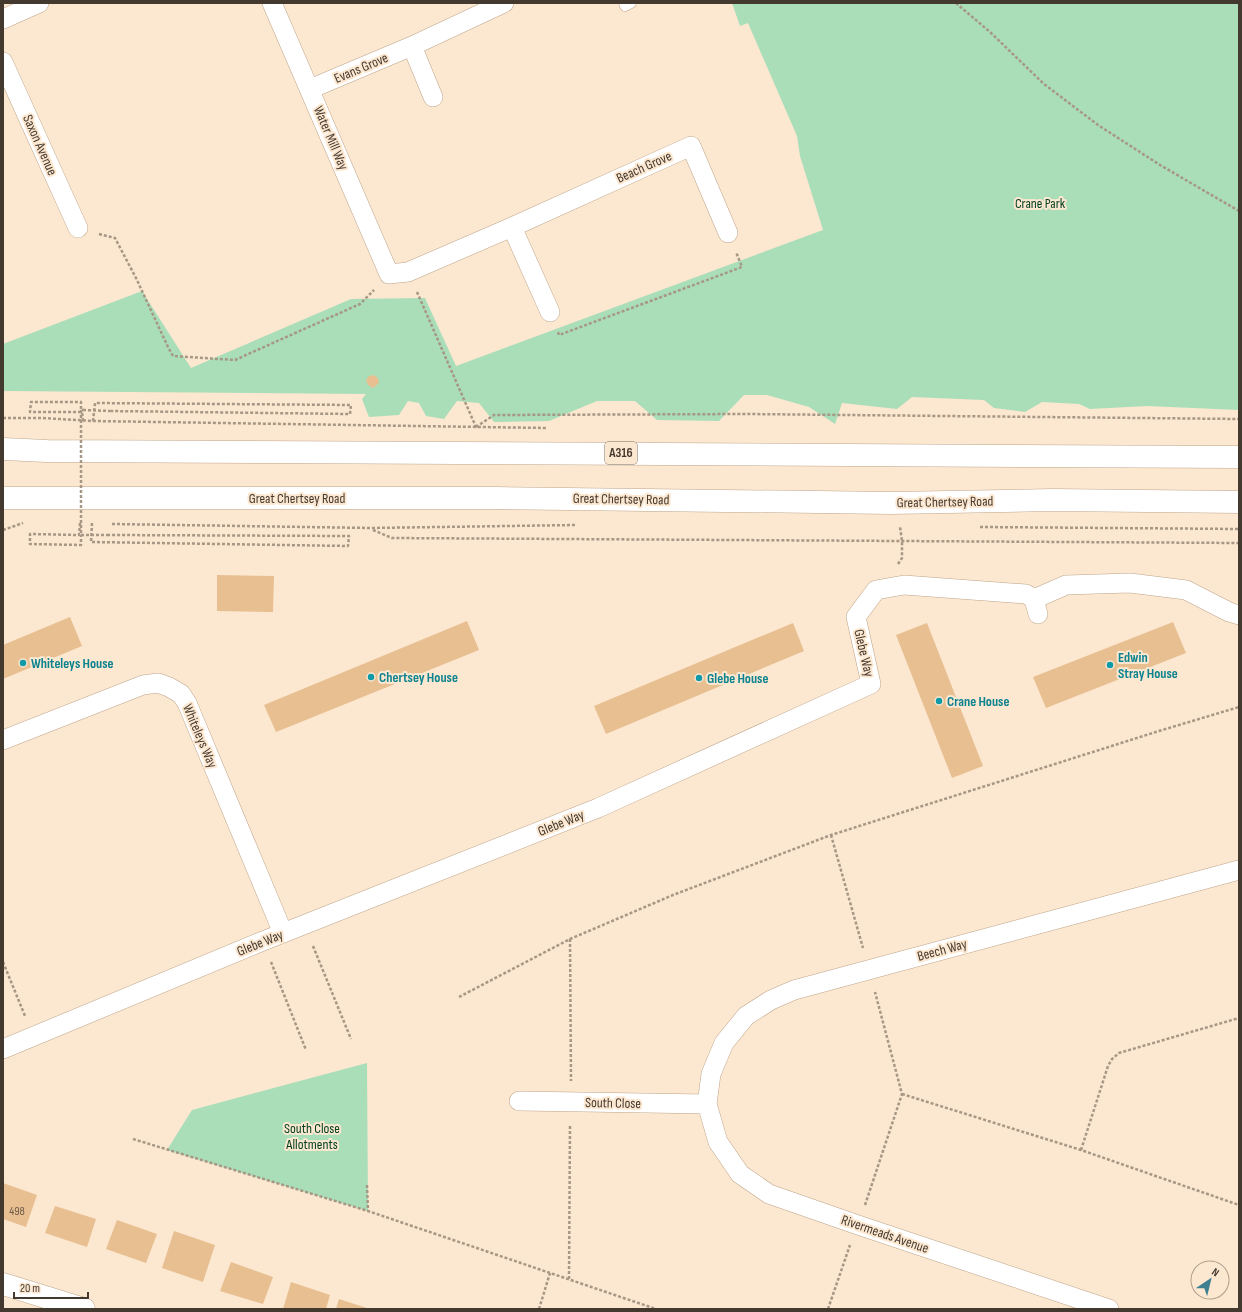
<svg xmlns="http://www.w3.org/2000/svg" width="1242" height="1312" font-family="'Sofia Sans Condensed',sans-serif">
  <rect width="100%" height="100%" fill="#fce7d0"/>
  <path fill="#a9deb9" d="M732,3H1239V410L1147,406L1090,409L1079,404L1042,402L1025,412L994,408L984,400L912,397L897,409L842,403L835,424L809,407L767,395H744L719,421L657,420L635,401H597L549,421L494,422L479,403L457,401L444,419L426,416L419,403L408,401L399,415L369,417L362,399L366,394L3,391V344L142,291L191,368L351,299L425,298L456,366L823,230L800,156L797,136L748,23L740,26Z
    M367,1063L368,1211L167,1150L192,1110Z"/>
  <path fill="#e8bf91" d="M374,375L378,378L379,383L373,388L368,385L366,380L369,376Z
    M217,575L274,576L273,612L217,611Z
    M70,617L82,646L3,679V645Z
    M467,621L479,650L276,732L264,705Z
    M1173,622L1186,653L1046,708L1033,677Z
    M793,623L804,651L606,734L594,706Z
    M927,623L983,766L952,778L896,635Z
    M3,1183L37,1195L26,1227L3,1219Z
    M55,1206L96,1219L87,1247L45,1233Z
    M117,1220L157,1234L146,1263L106,1249Z
    M174,1231L215,1245L203,1282L162,1268Z
    M231,1262L273,1277L263,1304L220,1291Z
    M291,1282L330,1295L326,1309H283Z
    M339,1299L370,1309H336Z"/>
  <g fill="none" stroke-linecap="round" stroke-linejoin="round">
    <g stroke="#bea58a" stroke-width="11">
      <path id="service" d="M624,3L625,6L631,3"/>
    </g>
    <g stroke="#bea58a" stroke-width="20">
      <path id="minor" d="M272,3L389,274L408,272L512,227L691,146L728,233
        M3,19L39,3
        M412,46L433,97
        M3,62L78,228
        M310,89L412,46L504,3
        M512,227L550,312
        M1034,599L1066,585L1130,583L1186,590L1229,612L1239,615
        M3,740L143,685L158,683L169,687L181,694L187,703L283,933
        M3,1049L263,941L598,808L871,684L856,617L876,590L904,585L1026,594L1034,599L1038,614
        M519,1101L707,1104
        M1109,1309L858,1225L769,1194L740,1174L718,1142L707,1104L711,1074L724,1043L746,1016L771,1000L794,990L1239,870"/>
    </g>
    <g stroke="#bea58a" stroke-width="23">
      <path id="primary" d="M3,1284L84,1309"/>
    </g>
    <g stroke="#bea58a" stroke-width="23">
      <path id="trunk" d="M3,449L47,451L1239,457
        M3,498H496L892,503L1053,500L1239,502"/>
    </g>
    <path stroke="#a79785" stroke-width="2.5" stroke-dasharray="3 2" stroke-linecap="butt" d="M956,3L990,32L1044,84L1098,125L1160,165L1239,211
      M99,234L115,238L136,278L168,347L173,356L235,360L360,304L374,290
      M417,292L476,427
      M558,332L559,335L742,267L736,252
      M3,418H42L93,421L546,428
      M83,421L82,412H30L31,402H81V410H83
      M93,421L95,403L351,405L350,414L110,411
      M476,427L494,415L748,414L1239,419
      M80,523L79,535L30,534V544L81,545V535
      M92,523L91,542L348,546L349,536L108,535
      M112,524L371,528L577,525
      M980,527L1239,529
      M3,530L23,523
      M373,530L392,538L1239,543
      M898,564L902,558V541L900,527
      M831,835L863,948
      M570,939L571,1081
      M313,946L351,1039
      M3,962L25,1016
      M271,962L306,1050
      M459,997L570,939L673,895L831,835L1159,731L1239,707
      M902,1094L1081,1150L1239,1205
      M133,1139L368,1211L656,1309
      M1081,1150L1108,1066L1112,1059L1119,1053L1239,1018
      M367,1185L368,1211
      M865,1205L902,1094L875,992
      M569,1279L570,1124
      M539,1309L550,1273
      M828,1309L850,1245"/>
    <use href="#service" stroke="#fff" stroke-width="10"/>
    <use href="#minor" stroke="#fff" stroke-width="19"/>
    <use href="#primary" stroke="#fff" stroke-width="22"/>
    <use href="#trunk" stroke="#fff" stroke-width="22"/>
    <path stroke="#a79785" stroke-width="2.5" stroke-dasharray="3 2" stroke-linecap="butt" d="M81,410V535H108
      M83,410L110,411"/>
  </g>
  <g fill="#0f9aa8" stroke="#fce7d0" stroke-width="1.5">
    <circle cx="23" cy="663" r="4"/>
    <circle cx="1110" cy="665" r="4"/>
    <circle cx="371" cy="677" r="4"/>
    <circle cx="699" cy="678" r="4"/>
    <circle cx="939" cy="701" r="4"/>
  </g>
  <g text-anchor="middle" dominant-baseline="central" stroke-width="4" stroke-linejoin="round" paint-order="stroke">
    <g font-size="12" fill="#6d5a47">
      <text x="17" y="1211">498</text>
    </g>
    <rect fill="#fce7d0" stroke="#7b6d5f" stroke-width="1" x="605" y="442" width="32" height="22" rx="3"/>
    <g font-size="13" font-weight="bold" fill="#44392e">
      <text x="621" y="453">A316</text>
    </g>
    <g font-size="14" fill="#44392e" stroke="#fce7d0">
      <text transform="translate(361 68) rotate(-23)">Evans Grove</text>
      <text transform="translate(331 138) rotate(67)">Water Mill Way</text>
      <text transform="translate(40 145) rotate(66)">Saxon Avenue</text>
      <text transform="translate(644 167) rotate(-24)">Beach Grove</text>
      <text x="297" y="498">Great Chertsey Road</text>
      <text transform="translate(621 499) rotate(1)">Great Chertsey Road</text>
      <text transform="translate(945 502) rotate(-1)">Great Chertsey Road</text>
      <text transform="translate(864 653) rotate(77)">Glebe Way</text>
      <text transform="translate(200 736) rotate(67)">Whiteleys Way</text>
      <text transform="translate(561 823) rotate(-22)">Glebe Way</text>
      <text transform="translate(260 943) rotate(-22)">Glebe Way</text>
      <text transform="translate(942 950) rotate(-15)">Beech Way</text>
      <text transform="translate(613 1103) rotate(1)">South Close</text>
      <text transform="translate(885 1234) rotate(19)">Rivermeads Avenue</text>
    </g>
    <g font-size="14" fill="#004120" stroke="#fce7d0">
      <text x="1040" y="203">Crane Park</text>
      <text x="312" y="1128">South Close<tspan x="312" dy="16">Allotments</tspan></text>
    </g>
    <g font-size="14" font-weight="bold" fill="#0d838f" stroke="#fce7d0" text-anchor="start">
      <text x="1118" y="657">Edwin<tspan x="1118" dy="16">Stray House</tspan></text>
      <text x="31" y="663">Whiteleys House</text>
      <text x="379" y="677">Chertsey House</text>
      <text x="707" y="678">Glebe House</text>
      <text x="947" y="701">Crane House</text>
    </g>
  </g>
  <rect width="1242" height="1312" fill="none" stroke="#44392e" stroke-width="8"/>
  <g transform="translate(1210 1280) rotate(35)"><circle r="19" fill="#fce7d0" stroke="#b2a18f"/>
  <path d="M0-3L7 15L0 10L-7 15Z" fill="#3e8091"/>
  <text y="-6" font-size="11" font-weight="bold" text-anchor="middle" fill="#44392e">N</text>
  </g>
  <path d="M14 1292v6h74v-6" fill="none" stroke="#44392e" stroke-width="2"/>
  <text x="20" y="1292" font-size="12" fill="#44392e" stroke="#fce7d0" stroke-width="3" paint-order="stroke">20 m</text>
</svg>
